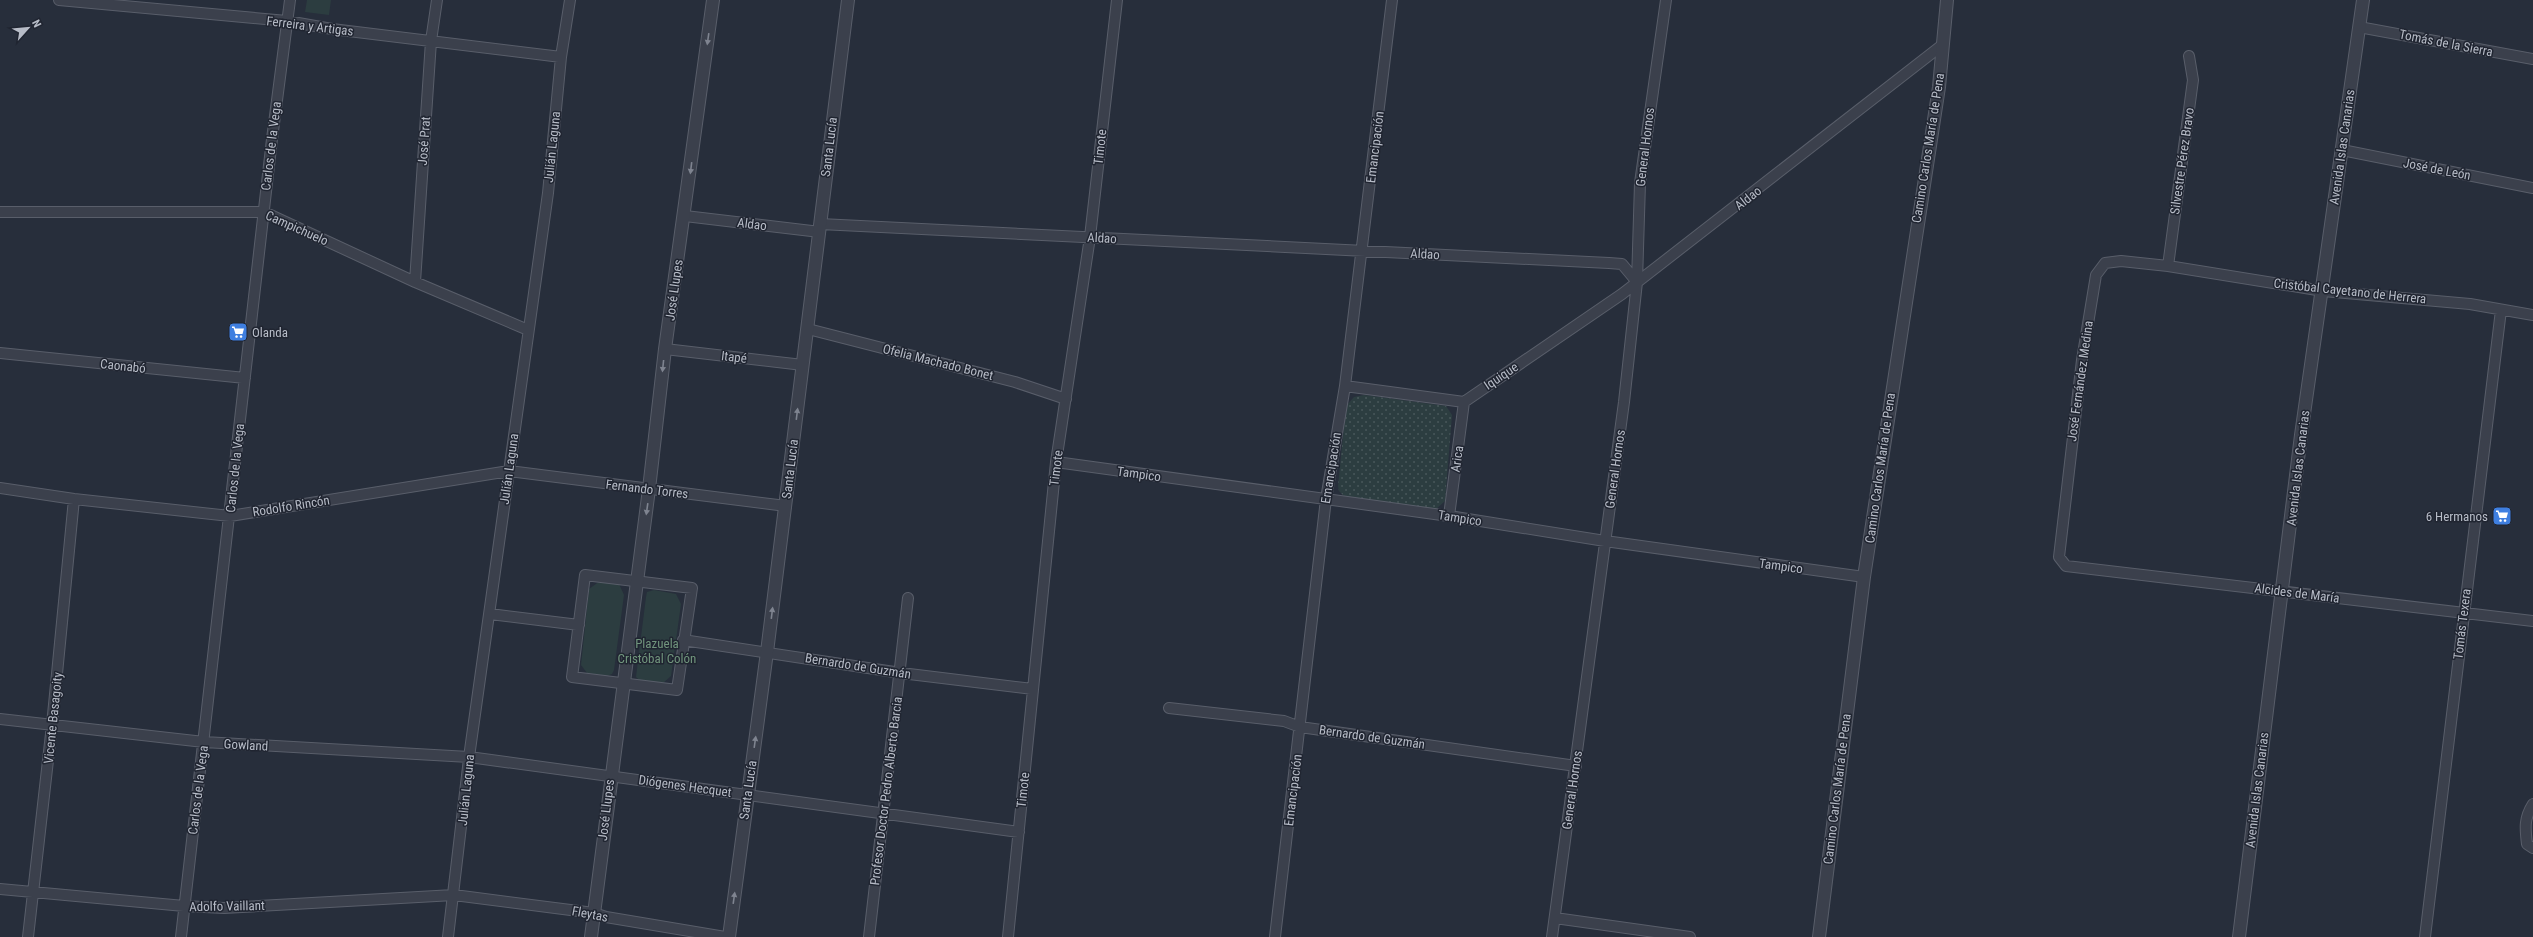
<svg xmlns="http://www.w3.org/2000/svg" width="2533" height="937" font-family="'Roboto Condensed',sans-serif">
  <defs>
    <pattern id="grass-dots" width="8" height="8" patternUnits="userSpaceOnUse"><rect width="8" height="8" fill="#2c3d40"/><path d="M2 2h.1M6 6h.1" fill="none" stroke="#48575a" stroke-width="1.8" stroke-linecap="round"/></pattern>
  </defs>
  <rect width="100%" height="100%" fill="#272e3b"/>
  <path fill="url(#grass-dots)" d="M1364,395L1446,406L1452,415L1445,501L1435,510L1345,497L1339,491L1338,486L1346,406L1354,397Z"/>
  <path fill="#2c3d40" d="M307,0H331L329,15L305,12Z
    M600,581L619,584L624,595L614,670L612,674L607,676L587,673L581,665L589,589Z
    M654,590L676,594L681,604L671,676L662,684L640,681L636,677L646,597L647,592Z"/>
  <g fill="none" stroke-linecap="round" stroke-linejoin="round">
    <g stroke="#595e6a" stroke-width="12">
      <path id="minor" d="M59,0L287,21L332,29L561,57
        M2359,27L2533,59
        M2342,150L2533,188
        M0,212H264L415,282L528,330
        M685,216L820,232
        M820,224L1609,263L1622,264L1637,282
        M2168,266L2193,80L2189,56
        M415,282L431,41L437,0
        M2533,315L2470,304L2323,291L2168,266L2121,261L2105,263L2096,275L2082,360L2059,557L2066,566L2533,621
        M808,329L1015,382L1066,399
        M665,349L803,365
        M0,353L245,378
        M1345,386L1464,402L1622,294L1941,46
        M1056,462L1449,516L1605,541L1864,577
        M0,488L74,499L230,516L509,471L786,506
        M1449,516L1464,402
        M585,575L692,588L677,690L572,677Z
        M490,614L579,625
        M683,640L901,673L1033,689
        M1169,708L1284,721L1300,727L1576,766
        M0,719L204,742L469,757L1019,832
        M2533,804C2524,818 2525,828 2527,844L2533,848
        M0,889L184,906L224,908L454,895L594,913L606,917L725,937
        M1555,918L1690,937
        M28,937L52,725L74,499
        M181,937L272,139L290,0
        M448,937L470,750L548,193L561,57L570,0
        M869,937L908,598
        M1008,937L1056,462L1090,237L1117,0
        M1275,937L1326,499L1345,386L1392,0
        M1552,937L1624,402L1637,282L1640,183L1666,0
        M2425,937L2501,310"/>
    </g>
    <g stroke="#595e6a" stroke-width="14">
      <path id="tertiary" d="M591,937L649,489L665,349L713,0
        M729,937L767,652L848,0
        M1819,937L1864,577L1939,87L1947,0
        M2239,937L2301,435L2363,0"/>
    </g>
    <use href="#minor" stroke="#3b404c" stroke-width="10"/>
    <use href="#tertiary" stroke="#3b404c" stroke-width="12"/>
  </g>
  <defs><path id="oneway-solid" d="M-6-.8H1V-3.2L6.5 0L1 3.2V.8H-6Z"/></defs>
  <g fill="#7f8490">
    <use href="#oneway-solid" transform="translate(708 39) rotate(98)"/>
    <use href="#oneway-solid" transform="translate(691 168) rotate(97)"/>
    <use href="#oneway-solid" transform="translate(663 366) rotate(96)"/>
    <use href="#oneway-solid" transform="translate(797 414) rotate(-83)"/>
    <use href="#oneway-solid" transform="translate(647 509) rotate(98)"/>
    <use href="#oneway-solid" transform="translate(772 613) rotate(-83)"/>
    <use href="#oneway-solid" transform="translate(755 742) rotate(-82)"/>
    <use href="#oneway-solid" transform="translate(734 898) rotate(-82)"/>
  </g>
  <defs>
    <g id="supermarket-square" transform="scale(1)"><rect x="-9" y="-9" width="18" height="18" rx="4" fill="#3f7fe0" stroke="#202531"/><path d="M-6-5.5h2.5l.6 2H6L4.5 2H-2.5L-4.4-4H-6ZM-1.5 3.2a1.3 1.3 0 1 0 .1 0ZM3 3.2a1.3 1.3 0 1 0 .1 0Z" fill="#fff"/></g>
  </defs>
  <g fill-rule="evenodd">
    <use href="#supermarket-square" x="238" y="332"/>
    <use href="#supermarket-square" x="2502" y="516"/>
  </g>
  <g text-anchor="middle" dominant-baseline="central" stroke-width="3" stroke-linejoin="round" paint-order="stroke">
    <g font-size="13" fill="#b7bcc7" stroke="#202531">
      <text transform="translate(310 26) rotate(7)">Ferreira y Artigas</text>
      <text transform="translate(2446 43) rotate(11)">Tomás de la Sierra</text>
      <text transform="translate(424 141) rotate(-86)">José Prat</text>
      <text transform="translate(271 146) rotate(-83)">Carlos de la Vega</text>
      <text transform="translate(552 147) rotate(-84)">Julián Laguna</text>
      <text transform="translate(829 147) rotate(-83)">Santa Lucía</text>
      <text transform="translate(1100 147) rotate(-84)">Timote</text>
      <text transform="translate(1375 147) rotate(-83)">Emancipación</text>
      <text transform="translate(1645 147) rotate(-83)">General Hornos</text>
      <text transform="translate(2342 147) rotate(-82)">Avenida Islas Canarias</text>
      <text transform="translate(1928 148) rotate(-81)">Camino Carlos María de Pena</text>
      <text transform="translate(2182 161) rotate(-82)">Silvestre Pérez Bravo</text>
      <text transform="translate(2437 169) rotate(11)">José de León</text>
      <text transform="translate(1748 198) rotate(-38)">Aldao</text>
      <text transform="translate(752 224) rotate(7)">Aldao</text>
      <text transform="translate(297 228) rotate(24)">Campichuelo</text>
      <text transform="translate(1102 238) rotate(3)">Aldao</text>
      <text transform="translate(1425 254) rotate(3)">Aldao</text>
      <text transform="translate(674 290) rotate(-82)">José Llupes</text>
      <text transform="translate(2350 291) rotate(6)">Cristóbal Cayetano de Herrera</text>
      <text transform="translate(734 357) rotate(7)">Itapé</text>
      <text transform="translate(938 362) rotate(14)">Ofelia Machado Bonet</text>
      <text transform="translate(123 366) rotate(6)">Caonabó</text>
      <text transform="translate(1501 376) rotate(-34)">Iquique</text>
      <text transform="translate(2080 381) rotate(-82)">José Fernández Medina</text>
      <text transform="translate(1457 459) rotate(-82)">Arica</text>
      <text transform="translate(235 468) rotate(-84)">Carlos de la Vega</text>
      <text transform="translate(1056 468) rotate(-83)">Timote</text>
      <text transform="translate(1331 468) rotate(-81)">Emancipación</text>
      <text transform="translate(1880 468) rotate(-82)">Camino Carlos María de Pena</text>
      <text transform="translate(2298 468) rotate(-83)">Avenida Islas Canarias</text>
      <text transform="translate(509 469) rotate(-82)">Julián Laguna</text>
      <text transform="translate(790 469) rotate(-83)">Santa Lucía</text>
      <text transform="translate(1615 469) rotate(-82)">General Hornos</text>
      <text transform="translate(1139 474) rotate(8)">Tampico</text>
      <text transform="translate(647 489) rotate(7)">Fernando Torres</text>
      <text transform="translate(291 506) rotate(-9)">Rodolfo Rincón</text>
      <text transform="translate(1460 518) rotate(9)">Tampico</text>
      <text transform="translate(1781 566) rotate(8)">Tampico</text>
      <text transform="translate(2297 593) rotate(7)">Alcides de María</text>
      <text transform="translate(2462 624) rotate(-83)">Tomás Texera</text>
      <text transform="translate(858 666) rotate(9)">Bernardo de Guzmán</text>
      <text transform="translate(53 718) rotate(-84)">Vicente Basagoity</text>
      <text transform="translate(1372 737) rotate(8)">Bernardo de Guzmán</text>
      <text transform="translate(246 745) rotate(3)">Gowland</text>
      <text transform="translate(685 786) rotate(8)">Diógenes Hecquet</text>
      <text transform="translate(1837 789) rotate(-83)">Camino Carlos María de Pena</text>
      <text transform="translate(198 790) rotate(-83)">Carlos de la Vega</text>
      <text transform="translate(466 790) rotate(-84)">Julián Laguna</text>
      <text transform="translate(748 790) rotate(-82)">Santa Lucía</text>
      <text transform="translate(1023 790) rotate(-84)">Timote</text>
      <text transform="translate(1293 790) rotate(-83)">Emancipación</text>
      <text transform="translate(1572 790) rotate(-82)">General Hornos</text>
      <text transform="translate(2257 790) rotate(-83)">Avenida Islas Canarias</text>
      <text transform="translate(886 791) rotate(-83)">Profesor Doctor Pedro Alberto Barcia</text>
      <text transform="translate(606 810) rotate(-83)">José Llupes</text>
      <text transform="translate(227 906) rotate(-1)">Adolfo Vaillant</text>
      <text transform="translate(590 914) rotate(11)">Fleytas</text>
    </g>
    <g font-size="13" fill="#b7bcc7" stroke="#202531" text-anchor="start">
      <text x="252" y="332">Olanda</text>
      <text x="2488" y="516" text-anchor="end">6 Hermanos</text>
    </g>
    <g font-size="13" fill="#71957d" stroke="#202531">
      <text x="657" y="643">Plazuela<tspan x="657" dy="15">Cristóbal Colón</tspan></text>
    </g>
  </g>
  <g transform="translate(28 28) rotate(63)" stroke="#202531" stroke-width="3" paint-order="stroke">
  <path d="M0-3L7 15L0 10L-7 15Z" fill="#b7bcc7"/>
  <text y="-6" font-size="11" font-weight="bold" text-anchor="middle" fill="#b7bcc7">N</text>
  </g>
</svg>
